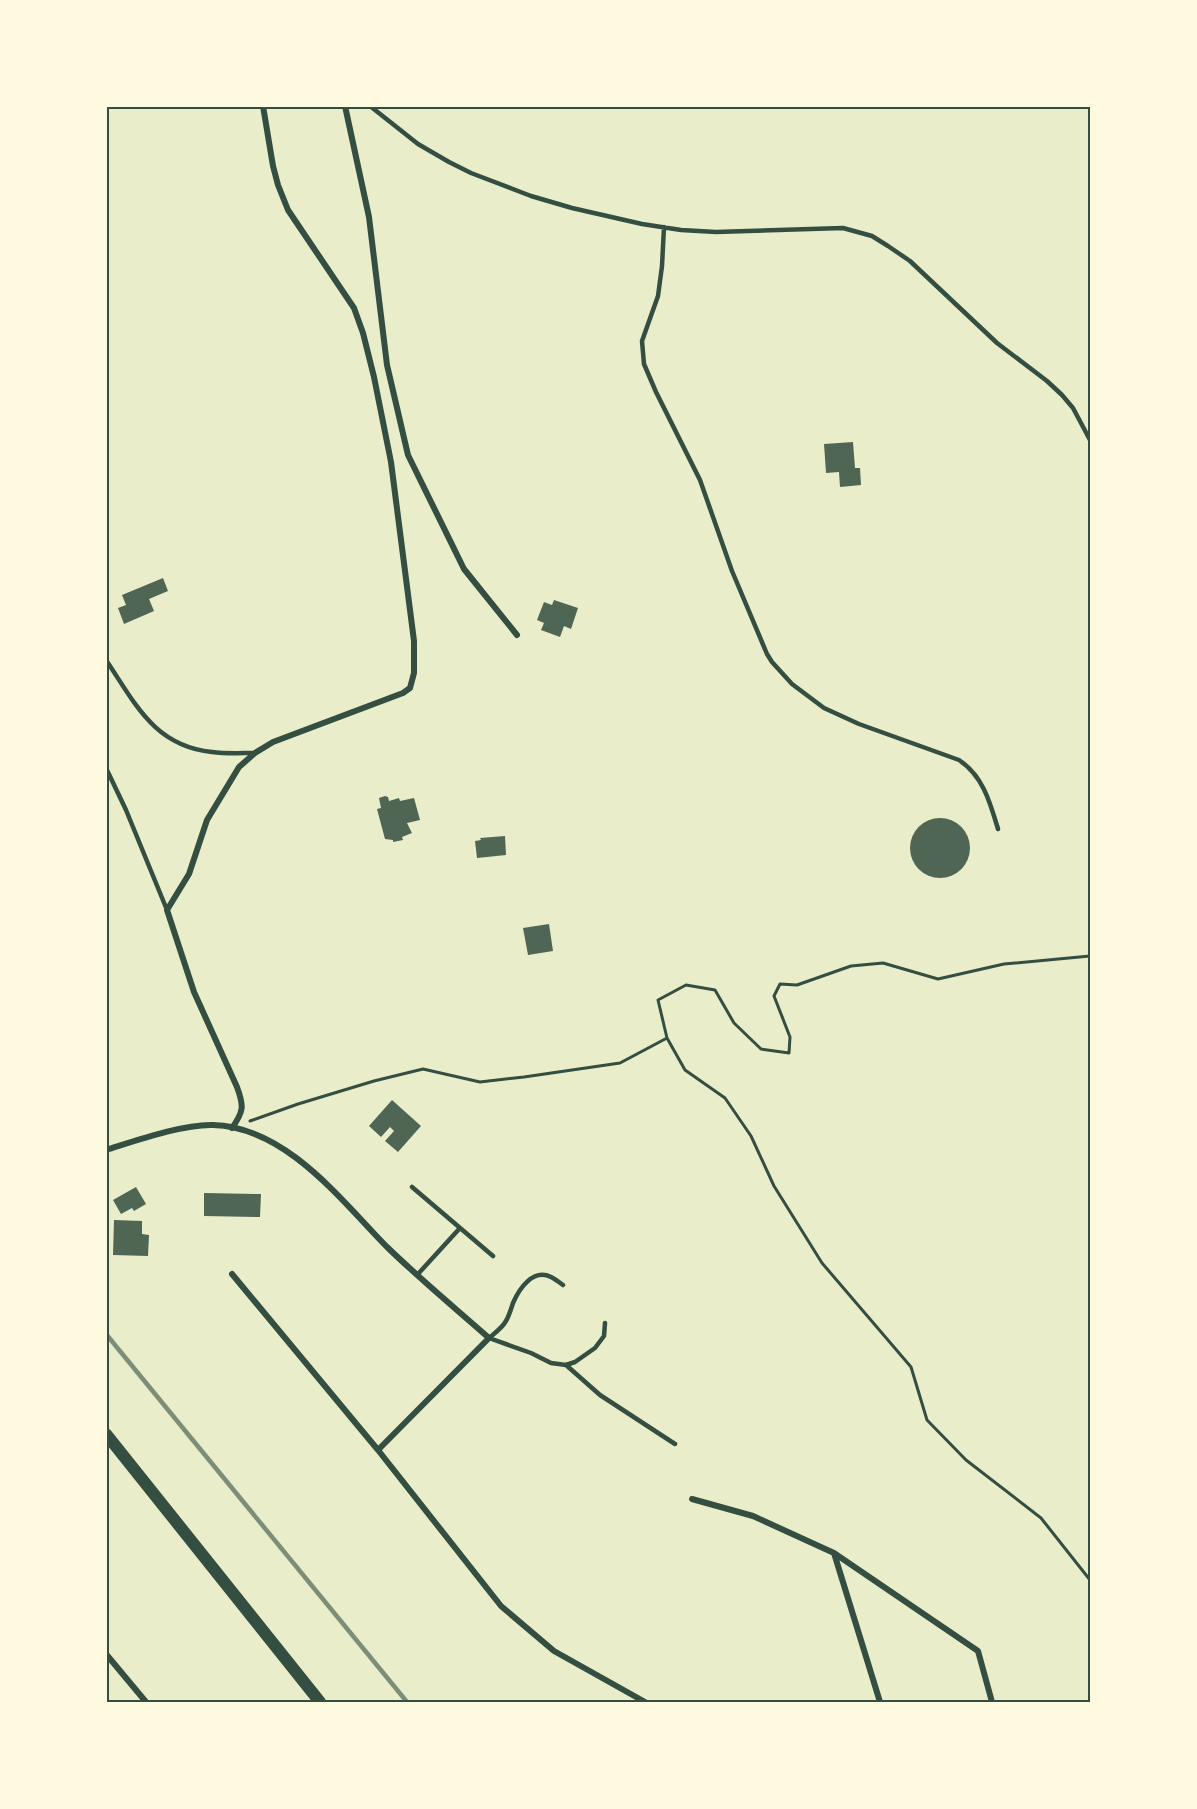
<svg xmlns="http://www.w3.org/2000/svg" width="1197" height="1809" font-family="'Space Grotesk',sans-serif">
  <rect width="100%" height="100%" fill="#e9edc9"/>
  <path fill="#4f6655" d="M853,442L855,468H860L861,485L840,487L839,472L826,473L824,444Z
    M163,578L168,591L149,599L154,611L124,624L118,608L126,605L122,595Z
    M554,600L578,608L571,629L564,626L560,637L541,630L544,623L537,620L544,602L552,605Z
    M385,796L388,797L389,801L399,798L400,801L414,798L420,820L407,823L412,833L402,837L403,840L393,842V840L385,839L377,809L381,808L379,798Z
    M910 848a30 30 0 1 1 60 0a30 30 0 1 1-60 0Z
    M505,836L506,855L477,858L475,841L481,840L480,838Z
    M549,924L553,951L528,955L523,928Z
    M392,1100L421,1126L398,1152L385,1141L394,1131L390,1127L381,1137L369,1126Z
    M136,1187L146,1204L134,1211L132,1208L121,1214L113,1200Z
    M204,1193L261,1194L260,1217L204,1216Z
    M114,1220L142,1221V1234L149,1235L148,1256L113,1255Z"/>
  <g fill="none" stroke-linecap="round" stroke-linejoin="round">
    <path stroke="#344e41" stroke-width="3" d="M1090,956L1004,964L938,979L883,963L851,966L797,985L780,984L774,996L790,1037L789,1053L761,1049L734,1023L715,990L686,985L658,1000L667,1038L685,1070L725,1098L751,1136L774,1186L822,1263L911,1367L927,1420L966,1460L1041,1518L1090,1580
      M250,1121L298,1104L374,1081L423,1069L480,1082L524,1077L620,1063L667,1038"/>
    <path stroke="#344e41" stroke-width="4.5" d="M370,106L418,144L449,162L471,173L531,196L572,208L642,224L681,230L716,232L843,228L872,236L888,246L910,261L997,343L1047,381L1062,395L1073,408L1090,440
      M664,227L662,266L658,296L642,341L644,364L656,392L700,480L732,571L767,654L772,662L792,684L824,708L859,724L959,760C983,776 990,802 998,829
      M106,660C135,703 154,746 212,752C226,754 241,753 255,753
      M106,768L126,810L167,910
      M412,1187L493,1256
      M418,1274L460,1228
      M563,1285C559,1282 555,1279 551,1277C533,1268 519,1289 513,1303C511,1309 509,1316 506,1321C502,1328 495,1333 489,1338L531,1353L551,1363L566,1365L575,1362L595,1348L604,1336L605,1323
      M566,1365L600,1395L675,1444"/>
    <path stroke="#344e41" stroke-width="6" d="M345,106L369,217L387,365L408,455L464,569L517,635
      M232,1128C244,1111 244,1106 237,1087L194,992L167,910L189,874L207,820L239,767L255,753L273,742L403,693L410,688L414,673V641L391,462L374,377L363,333L354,308L288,210L278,185L273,166L263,106
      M106,1150C135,1141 183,1124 213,1125C286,1127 340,1199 387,1247C420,1279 455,1308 489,1338L378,1450
      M232,1274L378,1450L501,1606L554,1651L645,1702
      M692,1499L753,1516L834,1553L978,1651L992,1702
      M834,1553L880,1702
      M106,1654L146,1702"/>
    <path stroke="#344e41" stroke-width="12" d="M106,1434L320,1702"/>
    <path stroke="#7c8e77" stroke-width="4.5" d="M106,1334L407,1702"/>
  </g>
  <rect width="1197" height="1809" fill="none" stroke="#fefae0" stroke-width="216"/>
  <rect x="108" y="108" width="981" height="1593" fill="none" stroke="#344e41" stroke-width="2"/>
</svg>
